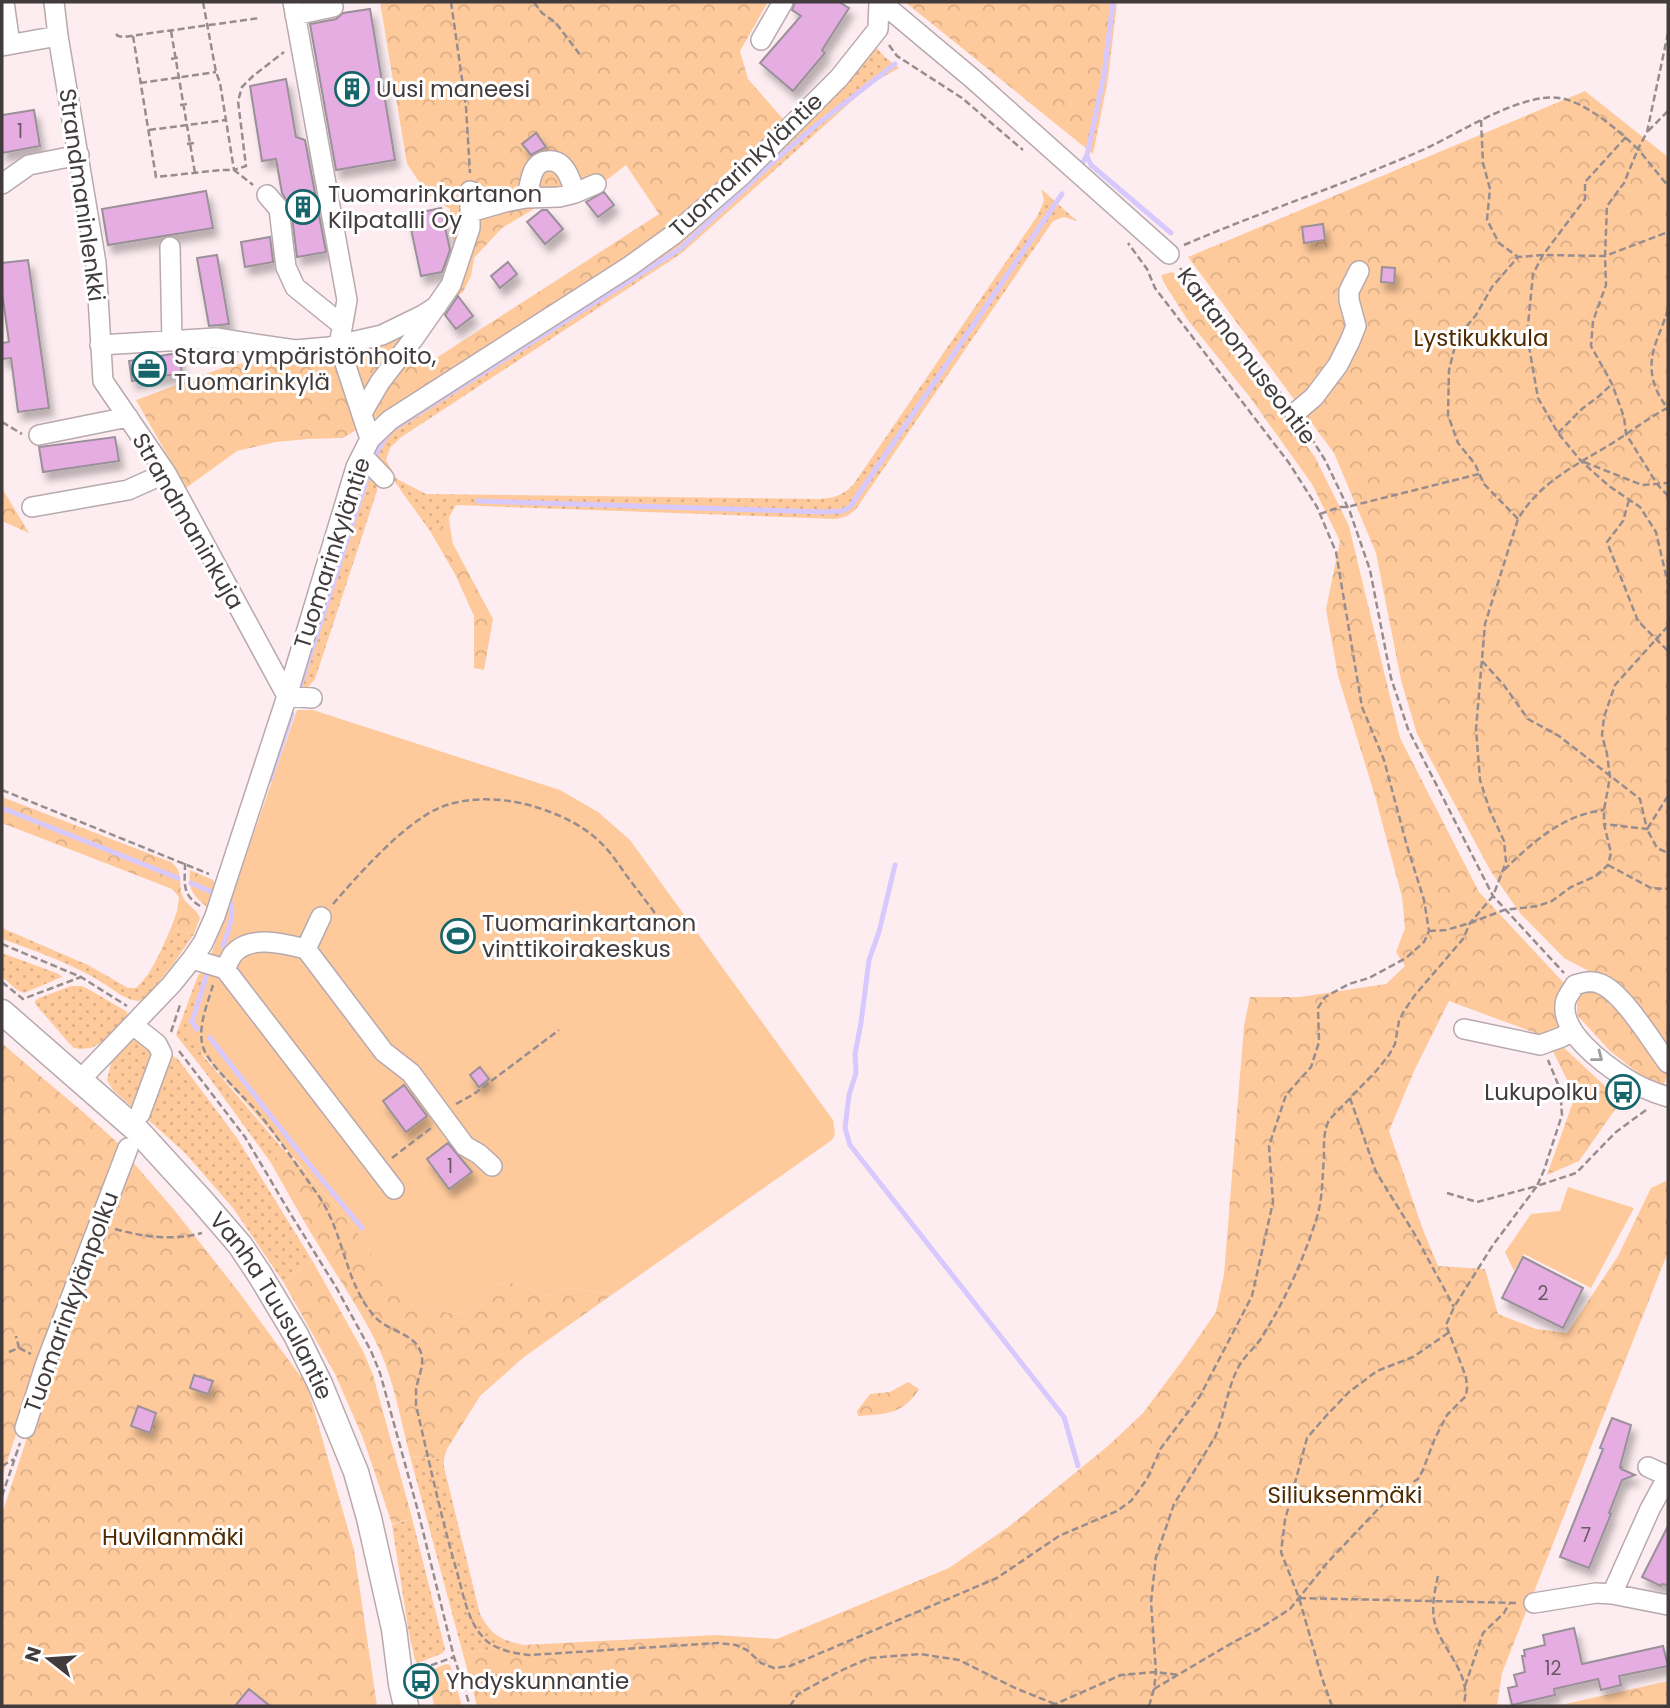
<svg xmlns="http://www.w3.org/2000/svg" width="1670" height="1708" font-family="Poppins,sans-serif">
  <defs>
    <pattern id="grass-dots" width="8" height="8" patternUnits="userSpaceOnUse" patternTransform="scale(1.75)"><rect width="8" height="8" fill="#feca9c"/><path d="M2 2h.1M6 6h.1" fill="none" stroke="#dbae87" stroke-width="1.8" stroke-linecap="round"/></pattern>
    <pattern id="forest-crowns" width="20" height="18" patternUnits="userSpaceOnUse" patternTransform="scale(1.75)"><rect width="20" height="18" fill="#feca9c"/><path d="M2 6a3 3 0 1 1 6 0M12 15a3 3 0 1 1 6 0" fill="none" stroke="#dbae87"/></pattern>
    <filter id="shadow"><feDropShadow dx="4.5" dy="8" stdDeviation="3.5" flood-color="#0004"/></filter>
  </defs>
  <rect width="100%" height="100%" fill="#fdedf1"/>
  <path fill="url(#grass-dots)" d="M874,45L885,57L899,68L871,84L682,253L400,438L390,448L386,460L397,479L426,494L818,499C834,498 842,496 853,485L1038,215L1044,200L1041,189L1077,221L1064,217L1053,221L856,509L847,516L836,519L456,505L449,517L450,527L441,526L430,531L374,453L375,447L385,434L655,258Z
    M367,471L377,483V491L315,679L308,687L301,690L299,688V684L328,595L364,473Z
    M2,928L88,965L128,988H136C153,973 161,949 171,928L179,931L194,934L174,963L149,994L140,1001C127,1001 117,992 106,985C74,964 38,952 2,939Z
    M2,953L59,974L62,977L24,993L17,990L2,977Z
    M202,973H206L199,1048L204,1057L283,1149L271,1163L208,1076L176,1035L197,978L199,974Z
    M71,986H82L88,989L126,1011L128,1015L101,1043L91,1048L80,1049L74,1048L69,1043L35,1004V1001L39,998Z
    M132,1039H137L147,1044L152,1054L132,1107L113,1090L107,1080L112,1059Z
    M171,1055L178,1059L237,1138L312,1260L284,1283L233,1208L185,1153L145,1117Z
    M410,1456L444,1459V1467L480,1614C492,1636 501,1640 524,1645L463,1654Z
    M412,1518L445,1649L443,1653L418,1663L415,1660L409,1634L392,1525Z"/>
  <path fill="url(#forest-crowns)" fill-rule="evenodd" d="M380,2H768L740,51L748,79L784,120L703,199L632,253L393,407L343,438L308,439L276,442L237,451L186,488L136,400L233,364L332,362L370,330L423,311L455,268L450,209L428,195L407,164ZM626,165L659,214L427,364L416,348L439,310L463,292L471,276L474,258L502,228L544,203L564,207L576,204Z
    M905,2H1117L1108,79L1093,154Z
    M1585,91L1668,157V1044L1657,1033L1621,988L1564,958L1520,913L1490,870L1417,734L1401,680L1376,553L1334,453L1188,257Z
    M1173,272L1315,457L1349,526L1400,738L1479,892L1564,983L1556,1012L1561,1045L1621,1101L1579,1161L1547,1175L1575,1096L1546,1037L1449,1001L1415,1069L1389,1131L1423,1230L1438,1266L1485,1269L1498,1314L1536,1329L1567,1333L1618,1256L1651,1188L1668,1180V1252L1502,1673L1497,1706H477L463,1654L524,1645L716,1635L777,1639L949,1568L1011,1525L1108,1446L1143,1413L1182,1361L1216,1312L1224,1274L1244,1026L1250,997H1300L1386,984L1405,966L1396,952L1405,928L1402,897L1375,796L1338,676L1326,609L1340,541L1312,484L1249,396L1187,319L1164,283L1161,275Z
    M2,488L29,533L2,521Z
    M441,526L450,527L453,544L493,619L484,670L474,668V616L455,574L430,531Z
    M2,797L171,862C184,872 178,881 182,895C186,905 196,908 200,918L194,934L179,931L171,928L177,911L179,897L172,889L2,823Z
    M190,870L213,880L215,883L207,907C192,895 188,889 190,870Z
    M1590,987C1618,1007 1650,1046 1667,1075L1664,1084L1659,1086L1652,1084L1610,1051L1577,1015V1002L1580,993Z
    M2,1043C41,1078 83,1110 121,1146L45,1345L2,1477Z
    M283,1149L303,1169L355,1228L404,1304L461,1315L497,1285L507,1281L548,1296L571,1288L613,1294L524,1357L480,1396L447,1449L444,1459L410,1456C402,1425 396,1393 385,1363C370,1323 344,1288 322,1251C304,1222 288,1193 271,1163Z
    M132,1161L175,1211L238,1291L307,1385L354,1550L377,1706H2V1514L28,1435Z
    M312,1260L364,1353L373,1375L412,1518L392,1524L363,1438L336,1376L284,1283Z
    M908,1382L919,1389C904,1414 886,1414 858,1416L857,1411L870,1394L890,1392Z
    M446,1664L450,1665L462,1706H434C433,1697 427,1676 435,1669C437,1667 444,1665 446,1664Z
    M1668,1681V1706H1556Z"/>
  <path fill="#feca9c" d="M297,710H313L560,790L598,812L630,840L833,1120L835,1134L832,1140L613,1294L571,1288L548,1296L507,1281L497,1285L461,1315L403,1304L355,1228L184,1032Z
    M1568,1187L1634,1208L1591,1288L1524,1254L1514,1271L1505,1252L1531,1214L1560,1211Z"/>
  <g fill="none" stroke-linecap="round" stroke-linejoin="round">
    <path stroke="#d7c8fe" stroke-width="5" d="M1087,156L1091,165L1171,233
      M1080,167L1087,155L1104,75L1113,2
      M375,456L385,438L392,430L680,249L774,161L819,123L895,64
      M478,501L823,512L842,511L850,507L1062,194
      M300,687L369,472
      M270,780L292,714
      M2,808L178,878
      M895,865L879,932L869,960L861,1023L855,1054L856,1073L849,1095L845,1128L850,1145L1064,1417L1078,1466
      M191,883L212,892
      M223,946C228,931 237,911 228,897
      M197,1029L192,1022L206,977
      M210,1038L300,1153L362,1228"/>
  </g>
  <path fill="#e5ade1" stroke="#9a9099" stroke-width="2" filter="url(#shadow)" d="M795,2H839L849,8L822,50L825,53L793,91L760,63L801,16L792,10Z
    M370,9L395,160L336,170L310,24L336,19L343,13Z
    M286,79L296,137L305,140L326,252L297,257L291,208L282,193L276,159L262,161L250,86Z
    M34,110L40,146L2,153V115Z
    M536,133L546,147L531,155L522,144Z
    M206,191L213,228L108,245L102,209Z
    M604,192L614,205L598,217L586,202Z
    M441,208L450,250L442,272L421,276L408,215Z
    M542,210H547L563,229L545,244L527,222Z
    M1323,224L1325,240L1304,243L1302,227Z
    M270,237L273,262L245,267L241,242Z
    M217,255L229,324L209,326L197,258Z
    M28,260L49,408L18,412L11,358L2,359V343L9,342L2,292V263Z
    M508,262L517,274L500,288L491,276Z
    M1382,267L1395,268L1394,283L1381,282Z
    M458,296L473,316L456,329L445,315Z
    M178,353L182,373L132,381L129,361Z
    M115,437L119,461L43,472L39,447Z
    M480,1067L489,1079L479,1087L470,1075Z
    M404,1085L427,1116L406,1132L383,1101Z
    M448,1143L472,1172L449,1189L427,1159Z
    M1523,1257L1583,1288L1563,1328L1502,1298Z
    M194,1375L213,1381L208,1394L190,1388Z
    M138,1406L156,1413L150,1433L131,1426Z
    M1612,1418L1631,1425L1620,1467H1622L1621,1469L1635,1475L1622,1480L1609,1513L1611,1514L1589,1568L1560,1557L1603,1449L1600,1448Z
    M1668,1526V1585L1662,1584L1661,1586L1642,1577Z
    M1574,1628L1582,1664L1663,1646L1668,1666L1619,1676L1621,1685L1601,1690L1598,1679L1554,1689L1555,1695L1512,1705L1508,1688L1517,1686L1514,1675L1525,1672L1522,1656H1525L1524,1650L1545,1645L1543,1635Z
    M249,1689L270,1706H235Z"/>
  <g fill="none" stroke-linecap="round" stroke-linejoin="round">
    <g stroke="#b8a9ad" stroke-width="22">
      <path id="minor" d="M4,2L10,44
        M54,2L58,36L96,263L103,381L166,473L287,696L312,698
        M293,2L347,300L339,345L370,439
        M881,2L973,79L1169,254
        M295,15L333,7
        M761,40L783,2
        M2,46L58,36
        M2,184L29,165L79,155
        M267,195L279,209L286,267L295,287L342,325
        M526,198C529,189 530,178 534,170C537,165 542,161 548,161C565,159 571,180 575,193
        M470,212L505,202L526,198L559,197L575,193L596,184
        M170,247L172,341
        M100,345L216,338L295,350L329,347L382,335L423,315L437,306
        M362,413L380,382L414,338L451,285L470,228V191
        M1295,413L1314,397L1338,365L1350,341L1356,326L1349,300V291L1359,271
        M39,435L128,417
        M362,455L384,478
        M32,507L128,490L166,473
        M306,949L321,917
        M192,959L225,969L394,1189
        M225,969C228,964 230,958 233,954C250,934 285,944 306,949L384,1052L411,1073L465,1146L479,1154L492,1166
        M133,1025L157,1044L162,1054L140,1114
        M1464,1029L1540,1045L1562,1037L1571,1030
        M1668,1063C1652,1042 1624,994 1601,984C1592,980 1584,982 1575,985C1572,990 1568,995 1566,1000C1557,1031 1605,1065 1627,1079C1639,1087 1655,1093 1668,1097
        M80,1080L171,985L192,959L203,943L215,916L287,696L356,467L370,439L390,420L630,266L673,235L742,175L839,78L878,29L879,2
        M25,1428L46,1363L128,1148
        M1648,1467L1668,1476
        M1612,1594L1668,1605
        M1534,1603L1596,1593L1612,1594L1650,1509L1668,1476"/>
    </g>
    <g stroke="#b8a9ad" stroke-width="27">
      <g id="major">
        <path id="s1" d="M2,1012L137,1130L202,1201L240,1245L260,1275L296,1335L320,1384L356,1472L369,1518L394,1629L401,1684L406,1706"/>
      </g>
    </g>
    <path stroke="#978d8f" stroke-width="2.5" stroke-dasharray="7 3.5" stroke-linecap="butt" d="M203,2L216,72L220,83L234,170L246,166L238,101L242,87L253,76L284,52
      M451,2L466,107L470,173
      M534,2L542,13L556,23L581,56
      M171,31L195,173
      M1668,33L1647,132L1638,149L1668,186
      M116,34L118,36L123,37L260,18
      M133,36L156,177L221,170H234L253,185
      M889,45L897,56L962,98L1023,150
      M171,59L180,57
      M140,83L216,72
      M180,105L188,104
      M1481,120L1483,163L1490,189L1487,220L1499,243L1518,257
      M149,130L226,120
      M1648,131L1668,111
      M1626,137L1585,182V199L1543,255L1533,274L1527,335L1538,398L1558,433L1581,461L1609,486L1640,507L1656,532L1668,584
      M187,144L194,143
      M1184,245C1251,216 1320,193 1387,165C1402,159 1416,153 1431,146C1464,130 1522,93 1559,98C1585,101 1619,131 1638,149L1624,183L1607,206L1605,256L1606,285L1593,321L1591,346L1612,384L1624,417L1626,434L1657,484L1668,496
      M1180,268L1285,399
      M1668,309C1659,340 1643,358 1657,391C1660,398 1665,404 1668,411
      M2,422L22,434
      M1305,428L1325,460L1350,512L1370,570L1391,678L1408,729L1493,896L1564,973
      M1558,433L1583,408L1598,397L1612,384
      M1584,462L1642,485L1668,483
      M1629,500L1623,521L1607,542L1638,621L1668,651
      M1320,514L1340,507H1347L1479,474
      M1518,519L1484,484L1475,464L1458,443L1448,415L1449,370L1457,338L1476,315L1492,287L1518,257L1543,255L1605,256L1668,232
      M1482,661L1503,684L1528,719L1559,736L1640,799L1647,829L1604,824
      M2,790L209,874
      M1668,796L1647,829L1657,848L1668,853
      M185,863C185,883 181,894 200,906
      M1608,865L1651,888L1668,889
      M1504,870C1533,842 1562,815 1604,810
      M333,904C359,874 403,824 439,808C469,795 509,798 539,808C563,816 586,827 603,845C612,854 619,865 626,875C640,893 654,912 668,930
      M1429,931L1446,930L1470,923L1504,910L1538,906L1552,901L1571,887L1596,876L1608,865L1611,853L1604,824V810L1610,777L1607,754L1602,735L1604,717L1615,685L1668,626
      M2,944L81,977L127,1006
      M2,982L23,999L81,977
      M213,985C208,1003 197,1027 203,1047C209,1066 247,1099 261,1116C281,1142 301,1171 320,1198C345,1236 345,1285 376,1318C388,1331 416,1334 421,1353C425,1364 418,1378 416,1389C416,1394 416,1400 416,1405C429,1461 441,1517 457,1572C463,1593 467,1619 482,1636C493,1650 513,1653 530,1655L718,1643L736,1645L747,1650L761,1663L774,1668L790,1666L997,1578L1059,1536L1117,1511L1131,1501L1147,1479L1161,1448L1200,1396L1252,1296L1273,1202L1269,1146L1286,1095L1311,1067L1319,1042L1318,1008L1325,997L1349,984L1369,978L1406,958L1424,942L1429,931L1424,900L1407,846L1384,760L1362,707L1336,552L1317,507L1289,463L1155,288L1147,269L1128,243
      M171,1032L181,1002
      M179,1051L245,1137L290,1213L336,1287L371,1351L380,1373L418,1511L454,1657L470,1706
      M1350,1098L1376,1172L1414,1233L1454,1307
      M456,1104L474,1094L559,1030
      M392,1158L431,1128
      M1447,1193L1477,1202L1537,1186L1544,1170L1562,1115L1560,1089L1548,1060
      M115,1229C144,1237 172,1241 202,1233
      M19,1348L31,1354
      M9,1352L19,1348L16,1336
      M2,1466L14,1459
      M2,1496L20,1443
      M1438,1576C1434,1594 1430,1612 1437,1630C1447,1654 1473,1679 1463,1706
      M1299,1598L1516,1603
      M421,1669L454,1657
      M1465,1686L1483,1633L1504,1613L1509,1604
      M1154,1689L1230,1644L1257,1630L1290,1609L1327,1563L1379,1508L1402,1489L1418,1479L1423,1470L1435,1438L1447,1415L1466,1396L1467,1388L1466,1377L1446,1325L1454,1307L1493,1245L1537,1186L1576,1173L1616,1132L1646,1110
      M790,1706L798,1694L838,1672L869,1658L920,1654L959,1660L1015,1688L1055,1704
      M1051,1706L1121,1675L1156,1672L1179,1675
      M1149,1706L1154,1689L1156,1672L1151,1602L1156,1557L1174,1504L1215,1437C1225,1414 1227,1388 1239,1366C1245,1355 1256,1347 1262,1337C1285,1300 1303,1261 1316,1220C1323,1199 1322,1179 1324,1157C1324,1144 1323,1133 1329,1120L1377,1070L1389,1055L1395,1044L1399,1021L1404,1011L1415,995L1463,939L1470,923L1493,896L1506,862L1504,841L1490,811L1480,780L1476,729L1485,624L1518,519C1540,482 1576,465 1611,444C1630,432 1647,419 1667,408
      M1332,1706L1322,1678L1299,1598L1281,1552L1285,1520L1307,1438L1326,1416L1349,1392L1377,1371L1413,1357L1448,1333"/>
    <use href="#minor" stroke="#fff" stroke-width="19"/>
    <use href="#major" stroke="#fff" stroke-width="24"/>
  </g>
  <defs><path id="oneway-chevron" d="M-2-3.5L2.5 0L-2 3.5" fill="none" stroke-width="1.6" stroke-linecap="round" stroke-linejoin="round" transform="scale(1.75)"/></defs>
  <use stroke="#a09d9e" href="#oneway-chevron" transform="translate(1598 1057) rotate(38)"/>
  <defs>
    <g id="building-ring" transform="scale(1.75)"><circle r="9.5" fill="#fff" stroke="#16656b" stroke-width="1.5"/><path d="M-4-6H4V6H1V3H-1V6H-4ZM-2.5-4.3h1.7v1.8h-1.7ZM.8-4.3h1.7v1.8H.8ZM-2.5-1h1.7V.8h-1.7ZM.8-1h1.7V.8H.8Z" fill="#16656b"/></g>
    <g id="office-ring" transform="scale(1.75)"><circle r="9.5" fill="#fff" stroke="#16656b" stroke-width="1.5"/><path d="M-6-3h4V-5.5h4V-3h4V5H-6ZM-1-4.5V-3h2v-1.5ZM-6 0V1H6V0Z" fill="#16656b"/></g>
    <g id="stadium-ring" transform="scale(1.75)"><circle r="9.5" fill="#fff" stroke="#16656b" stroke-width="1.5"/><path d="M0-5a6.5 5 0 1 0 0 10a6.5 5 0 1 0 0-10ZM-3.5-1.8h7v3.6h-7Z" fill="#16656b"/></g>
    <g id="bus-ring" transform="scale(1.75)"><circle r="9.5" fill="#fff" stroke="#16656b" stroke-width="1.5"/><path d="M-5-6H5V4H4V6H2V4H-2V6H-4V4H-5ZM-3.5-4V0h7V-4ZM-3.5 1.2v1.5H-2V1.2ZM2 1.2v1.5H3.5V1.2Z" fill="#16656b"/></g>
  </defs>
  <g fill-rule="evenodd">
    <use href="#building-ring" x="352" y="89"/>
    <use href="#building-ring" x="303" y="207"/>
    <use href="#office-ring" x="149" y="369"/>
    <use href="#stadium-ring" x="458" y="936"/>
    <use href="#bus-ring" x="1623" y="1092"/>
    <use href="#bus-ring" x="421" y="1681"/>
  </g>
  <g text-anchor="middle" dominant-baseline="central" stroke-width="6" stroke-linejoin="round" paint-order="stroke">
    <g font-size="19" fill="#6a5865">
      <text x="20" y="131">1</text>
      <text x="450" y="1166">1</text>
      <text x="1543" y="1293">2</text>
      <text x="1586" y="1535">7</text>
      <text x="1553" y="1668">12</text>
    </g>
    <g font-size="23" fill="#413b3c" stroke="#fff" text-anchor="start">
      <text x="376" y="89">Uusi maneesi</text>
      <text x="328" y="194">Tuomarinkartanon<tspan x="328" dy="26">Kilpatalli Oy</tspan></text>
      <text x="174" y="356">Stara ympäristönhoito,<tspan x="174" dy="26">Tuomarinkylä</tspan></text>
      <text x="482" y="923">Tuomarinkartanon<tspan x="482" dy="26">vinttikoirakeskus</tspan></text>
      <text x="1598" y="1092" text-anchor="end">Lukupolku</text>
      <text x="446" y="1681">Yhdyskunnantie</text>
    </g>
    <g font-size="23" fill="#413b3c" stroke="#fff">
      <text transform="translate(746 165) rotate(-43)">Tuomarinkyläntie</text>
      <text transform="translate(82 195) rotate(82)">Strandmaninlenkki</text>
      <text transform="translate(1247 356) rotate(53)">Kartanomuseontie</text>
      <text transform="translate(188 521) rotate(60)">Strandmaninkuja</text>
      <text transform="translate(332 553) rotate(-72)">Tuomarinkyläntie</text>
      <text transform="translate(71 1302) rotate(-70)">Tuomarinkylänpolku</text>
      <text stroke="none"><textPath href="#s1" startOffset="402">Vanha Tuusulantie</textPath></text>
    </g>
    <g font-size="23" fill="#502b00" stroke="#fff">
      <text x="1481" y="338">Lystikukkula</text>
      <text x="1345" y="1495">Siliuksenmäki</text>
      <text x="173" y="1537">Huvilanmäki</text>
    </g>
  </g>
  <rect width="1670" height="1708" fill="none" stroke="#413b3c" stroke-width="7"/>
  <g transform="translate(49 1659) rotate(287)" stroke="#ffffff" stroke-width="5" paint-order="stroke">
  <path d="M0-5L12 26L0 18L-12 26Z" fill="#413b3c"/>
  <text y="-10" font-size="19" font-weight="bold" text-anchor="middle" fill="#413b3c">N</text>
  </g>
</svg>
